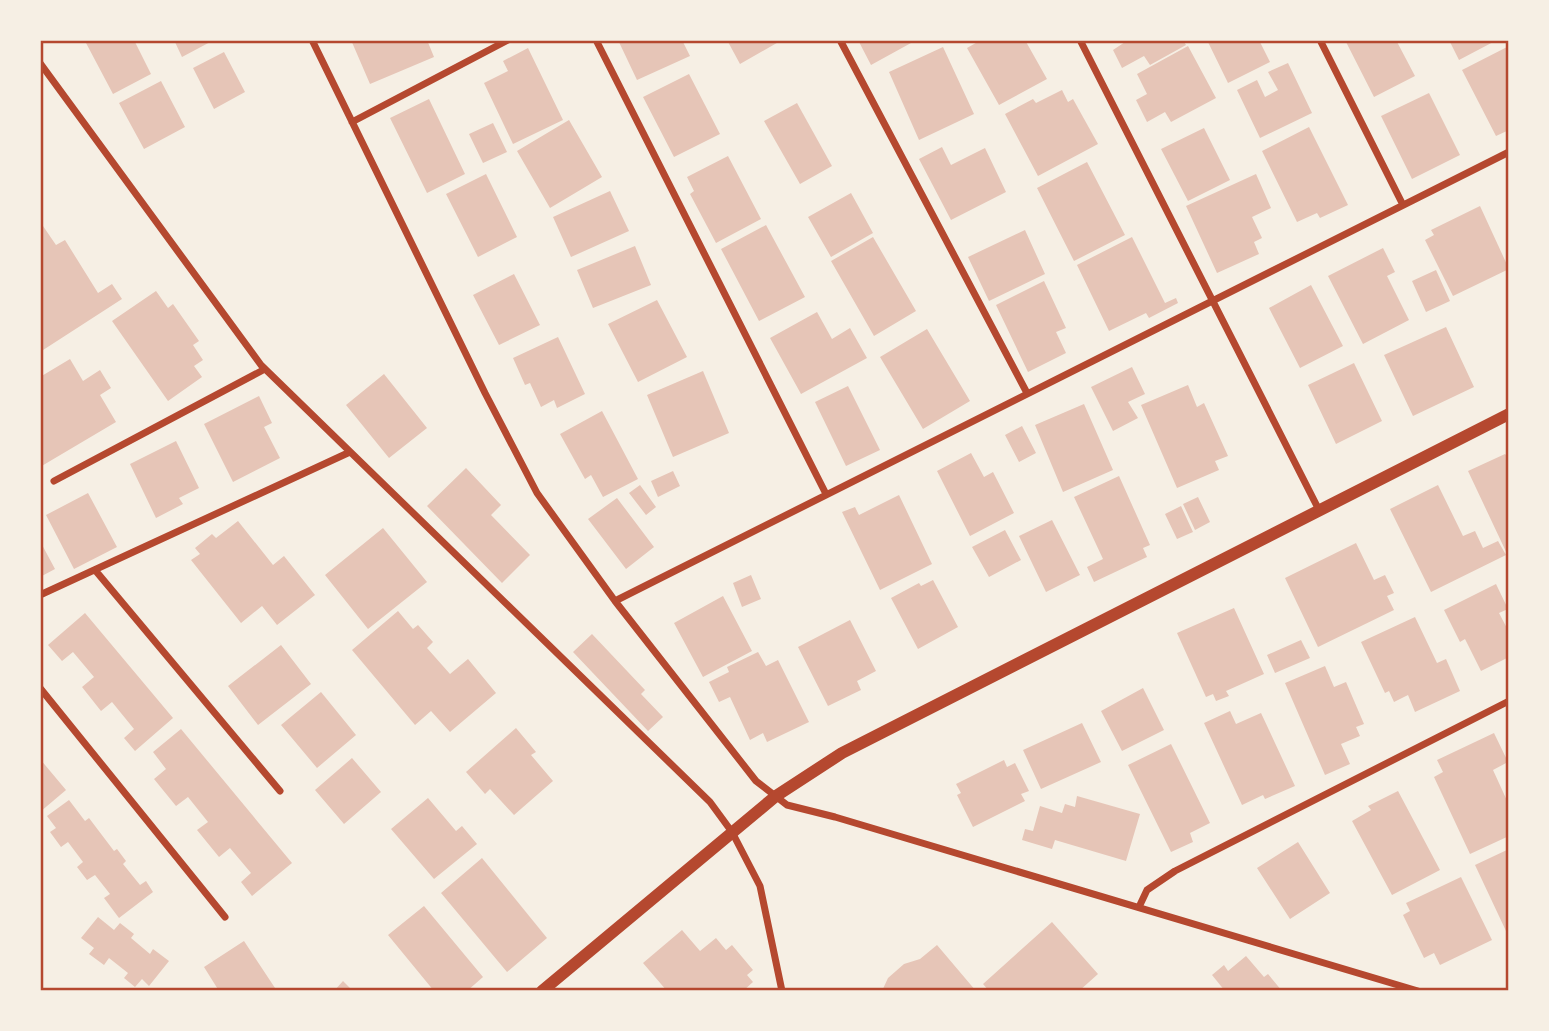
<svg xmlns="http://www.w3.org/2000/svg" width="1549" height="1031" font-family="Mulish,sans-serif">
  <rect width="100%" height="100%" fill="#f6efe4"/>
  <path fill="#e6c5b7" d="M91,40H134L151,74L113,94L86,43Z
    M174,40H214L182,57Z
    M351,40H427L434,57L370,84Z
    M618,40H682L690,56L637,80Z
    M727,40H782L740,64Z
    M858,40H909L911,43L871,65Z
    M981,40H1025L1047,79L999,105L967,48Z
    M1128,40H1183L1186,45L1150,65L1144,56L1122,68L1113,50Z
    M1207,40H1259L1270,62L1228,83Z
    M1345,40H1396L1415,76L1374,97Z
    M1449,40H1497L1459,60Z
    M1188,46L1216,98L1171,122L1165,112L1147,122L1136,100L1147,94L1137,74Z
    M1509,46V130L1496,136L1462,70Z
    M943,47L974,114L919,140L889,72Z
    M528,48L563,120L513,144L484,83L508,71L503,61Z
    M224,52L245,92L214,109L193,68Z
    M1288,63L1312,113L1260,138L1237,90L1257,80L1265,97L1278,90L1268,72Z
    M689,74L720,134L674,157L643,97Z
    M161,81L185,127L144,149L119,103Z
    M1062,90L1068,102L1073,99L1098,144L1038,176L1005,114L1033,99L1036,103Z
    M1429,93L1460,155L1412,179L1381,116Z
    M429,99L465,174L427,193L390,118Z
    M797,103L832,166L800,184L764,121Z
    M569,120L602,177L550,208L517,151Z
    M493,123L507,152L483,163L469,134Z
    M1309,127L1348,205L1320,218L1317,213L1297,222L1262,151Z
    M1204,128L1230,180L1188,201L1161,149Z
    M942,147L951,165L985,148L1006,192L951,220L919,159Z
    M728,156L761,219L716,243L690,194L694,191L687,177Z
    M1087,162L1125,235L1074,261L1037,188Z
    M486,174L517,237L478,257L446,194Z
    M1256,174L1271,208L1252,217L1262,238L1254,242L1259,254L1217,273L1186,206Z
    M610,191L629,231L571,257L553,217Z
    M851,193L873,233L831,257L808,217Z
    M1480,206L1509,269L1453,296L1425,240L1434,235L1431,230Z
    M766,225L805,297L759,321L721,249Z
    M43,226L56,245L65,240L98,293L112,284L122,299L40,352V228Z
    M1025,230L1045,274L989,301L968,257Z
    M873,237L916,311L874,336L831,261Z
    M1132,237L1165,303L1176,298L1178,303L1149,318L1146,313L1109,331L1077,265Z
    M635,246L651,285L593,308L577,270Z
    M1383,248L1395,272L1387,276L1409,320L1363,344L1328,276Z
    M1436,270L1450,301L1426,312L1412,281Z
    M514,274L540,325L499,345L473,295Z
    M1044,281L1066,328L1056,332L1066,353L1028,372L996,305Z
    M1311,285L1343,346L1300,368L1269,308Z
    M156,291L168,308L173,304L199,341L193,345L203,360L194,366L202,377L168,401L112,321Z
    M657,300L687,357L638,382L608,324Z
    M817,312L832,339L850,328L867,358L801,394L770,338Z
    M1446,327L1474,387L1413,416L1384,355Z
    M927,329L970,401L923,429L880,357Z
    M558,337L585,394L557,408L554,400L541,407L530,383L525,385L513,358Z
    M70,359L83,381L100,370L111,388L100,395L116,422L40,467V377Z
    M1354,363L1382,421L1336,444L1308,385Z
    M1132,367L1145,394L1128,402L1138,418L1113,431L1091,387Z
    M703,371L729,433L673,457L647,395Z
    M384,374L427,428L389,458L346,405Z
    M1188,385L1197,407L1204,403L1228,456L1215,461L1219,470L1177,488L1141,405Z
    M848,386L880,450L846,466L815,402Z
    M259,396L272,423L264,427L280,458L233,482L204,424Z
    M1084,404L1113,470L1063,492L1035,425Z
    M602,411L638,479L603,497L591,475L585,479L560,434Z
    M1022,426L1036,453L1019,462L1005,435Z
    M176,441L199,488L179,498L183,504L156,518L130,464Z
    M971,453L984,477L993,472L1014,513L970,536L937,471Z
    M1505,454L1509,458V558L1468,471Z
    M466,468L501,505L491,515L530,555L502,583L427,506Z
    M673,471L680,486L658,497L651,481Z
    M1119,476L1150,545L1143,548L1147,557L1094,582L1087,567L1103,559L1074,497Z
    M640,485L656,507L646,515L629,493Z
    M1438,485L1463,536L1475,531L1483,548L1498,541L1506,555L1431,592L1390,509Z
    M88,493L117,547L74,569L46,515Z
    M899,495L932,564L880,590L842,512L855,507L859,515Z
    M1198,497L1210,522L1195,530L1183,504Z
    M617,498L654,547L626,569L588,519Z
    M1181,506L1193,532L1177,539L1165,514Z
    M1052,520L1080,575L1046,592L1019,536Z
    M238,521L273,565L284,556L315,595L277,625L262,606L241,623L191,560L200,554L195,548L212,534L216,538Z
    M383,528L427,582L368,629L325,575Z
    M1005,530L1021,560L989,577L972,547Z
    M40,541L55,569L40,577Z
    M1356,543L1374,580L1385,575L1394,593L1387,596L1394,610L1318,647L1285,578Z
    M751,575L761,599L742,607L733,583Z
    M933,580L958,627L918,649L891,598L919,583L921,586Z
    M1496,584L1508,609L1499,613L1509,632V657L1481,671L1465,639L1460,642L1444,610Z
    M723,596L752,651L703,677L674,623Z
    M1234,608L1264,674L1226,691L1229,696L1216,701L1213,694L1206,697L1177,633Z
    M398,611L413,629L418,625L433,642L427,648L450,674L468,659L496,693L450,732L431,711L415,725L352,650Z
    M85,613L173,718L135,751L124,738L134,729L112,702L101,711L82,687L94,677L73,652L62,661L48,645Z
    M1415,617L1437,663L1446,659L1460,691L1415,712L1408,695L1394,702L1389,691L1385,693L1361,642Z
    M850,620L876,671L857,681L861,690L828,706L798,647Z
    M592,634L645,690L641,694L663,717L648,731L573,652Z
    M1301,640L1310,658L1275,673L1267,655Z
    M281,645L311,684L258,725L228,686Z
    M758,652L766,666L778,660L809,722L767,742L763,733L750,740L730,697L719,702L709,682L729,672L727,667Z
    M1325,666L1334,687L1346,682L1364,724L1356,727L1360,736L1341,744L1350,764L1325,775L1285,683Z
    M1143,688L1164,730L1122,751L1101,711Z
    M321,692L356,735L317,768L281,725Z
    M1230,711L1236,724L1261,713L1295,786L1265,799L1263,795L1242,805L1204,723Z
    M1082,723L1101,762L1041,789L1023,750Z
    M516,728L536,752L531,755L553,781L514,815L490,789L485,794L466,772Z
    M181,729L292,863L252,896L241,882L251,873L230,848L219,857L197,830L208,822L188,797L176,806L154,779L166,769L153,752Z
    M1494,733L1508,762L1493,770L1509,805V836L1470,854L1434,777L1443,772L1437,760Z
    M1171,744L1210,823L1190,833L1193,842L1171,852L1128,765Z
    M352,758L381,792L344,824L315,790Z
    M40,759L66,790L40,812Z
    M1004,760L1007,767L1015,763L1029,791L1021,794L1025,801L973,827L957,795L961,793L956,784Z
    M1398,791L1440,870L1392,895L1352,821L1371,810L1368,806Z
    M1077,796L1140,814L1126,861L1055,840L1052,849L1022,840L1025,829L1033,831L1040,806L1062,813L1065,804L1075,807Z
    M428,798L456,831L462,826L477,844L434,879L391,829Z
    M69,800L85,821L89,818L114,851L117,849L126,861L123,864L140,885L146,881L153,892L119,918L104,898L110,894L95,875L87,880L77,867L83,862L68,842L61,847L50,832L56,828L47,816Z
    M1298,842L1330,893L1290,919L1257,868Z
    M1509,849V929L1506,931L1475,865Z
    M482,858L547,938L507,972L441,893Z
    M1461,877L1492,940L1440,965L1434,953L1424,958L1403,915L1410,911L1406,903Z
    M424,906L483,977L467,991H434L388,935Z
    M98,917L114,930L120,923L134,934L131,938L150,954L153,949L169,961L149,986L142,979L135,987L124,978L128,973L109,958L104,965L89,954L94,948L81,938Z
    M1052,922L1098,974L1079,991H989L983,984Z
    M682,930L700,951L716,938L726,950L732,945L753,970L747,975L753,982L743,991H667L643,963Z
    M244,941L277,991H219L204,967Z
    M937,945L976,991H882L888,978L904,964L920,959Z
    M1246,956L1264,977L1268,974L1282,991H1225L1212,975L1224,965L1228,971Z
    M343,981L353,991H334Z"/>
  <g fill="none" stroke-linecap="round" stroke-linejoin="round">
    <path stroke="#b5482f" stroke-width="7" d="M312,40L485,393L537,493L615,601L756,781L787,805L835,817L1418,991
      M596,40L826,494
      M840,40L1027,393
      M1080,40L1319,510
      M1320,40L1403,205
      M40,63L261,365L710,802L732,832L760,886L782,991
      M352,122L508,40
      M54,481L265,369
      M95,570L280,791
      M40,595L350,452
      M615,601L1509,152
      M40,688L225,917
      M1139,907L1147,890L1175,871L1509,701"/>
    <path stroke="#b5482f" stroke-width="12" d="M542,991L776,796L842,753L1509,414"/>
  </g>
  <rect width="1549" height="1031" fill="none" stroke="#f6efe4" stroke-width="84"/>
  <rect x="42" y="42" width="1465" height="947" fill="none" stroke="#b5482f" stroke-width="2.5"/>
</svg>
